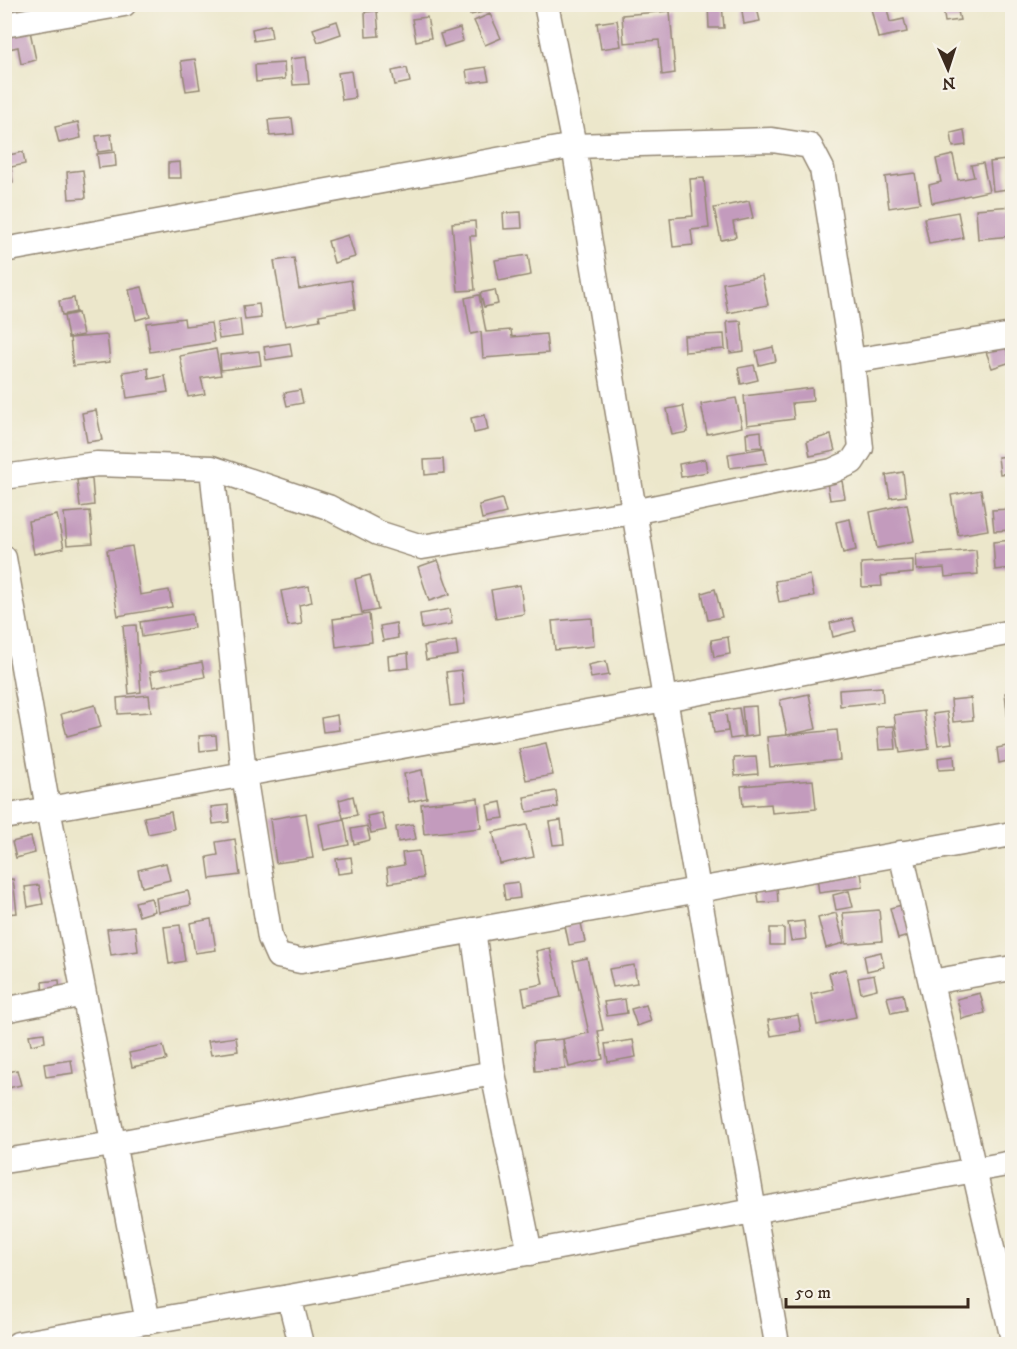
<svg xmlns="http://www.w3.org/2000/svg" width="1017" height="1349" font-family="'IM FELL DW Pica',serif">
  <rect width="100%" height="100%" fill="#f7f3e8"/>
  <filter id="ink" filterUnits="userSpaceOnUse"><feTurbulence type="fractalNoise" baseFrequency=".0167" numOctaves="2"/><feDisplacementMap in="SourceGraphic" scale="12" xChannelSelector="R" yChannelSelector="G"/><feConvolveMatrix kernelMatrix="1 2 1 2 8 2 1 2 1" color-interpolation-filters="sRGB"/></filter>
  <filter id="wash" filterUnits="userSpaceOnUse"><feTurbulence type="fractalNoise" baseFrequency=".008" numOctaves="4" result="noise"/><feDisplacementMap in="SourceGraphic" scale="24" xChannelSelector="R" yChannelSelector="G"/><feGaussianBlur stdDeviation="1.35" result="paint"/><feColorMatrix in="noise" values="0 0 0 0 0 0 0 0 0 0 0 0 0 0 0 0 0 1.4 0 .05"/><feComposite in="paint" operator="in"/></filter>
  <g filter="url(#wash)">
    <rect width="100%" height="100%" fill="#ece7cb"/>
    <g id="blocks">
      <path fill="#c39bbd" d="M468,4H486L488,11L470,15Z
        M708,4H722L724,28H709Z
        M741,4H756L760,21L744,24Z
        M870,4H886L890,22L904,19L907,32L878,38Z
        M957,7L960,20L945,22L943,8Z
        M377,11L379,36L366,37L365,12Z
        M670,11L675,73L662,75L659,40L624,43L622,15Z
        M490,14L501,38L485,45L474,21Z
        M427,17L431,38L416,41L412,19Z
        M617,20L621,46L601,49L597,23Z
        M337,21L341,34L318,42L313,29Z
        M270,25L272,38L254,41L252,29Z
        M460,28L463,41L444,47L440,34Z
        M30,31L36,60L21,64L18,47L4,50V36Z
        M306,57L309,84L293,85L290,59Z
        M195,59L200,89L186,91L181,61Z
        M284,63L285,79L256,82L255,65Z
        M486,67L489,80L468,83L466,70Z
        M407,68L410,82L395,85L392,71Z
        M351,71L355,98L342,100L338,73Z
        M292,118L294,134L270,136L268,120Z
        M78,122L81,138L59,143L55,127Z
        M964,130L966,145L953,147L951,133Z
        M111,134L113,150L98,152L96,136Z
        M23,152L25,164L11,167L13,183L4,185V156Z
        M115,152L116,166L99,168L97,154Z
        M953,155L958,180L974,177L971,165L983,163L989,191L932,203L929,185L941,182L936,159Z
        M1006,160L1008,189L993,191L990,162Z
        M180,162L181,178H168V163Z
        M83,170L86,198L69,199L67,172Z
        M915,173L920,203L889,208L885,177Z
        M704,178L709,228L691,230L693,245L673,247L670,218L693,216L690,179Z
        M749,201L753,218L733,222L736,237L721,240L714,208Z
        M1012,206V236L978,239L976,209Z
        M521,212L522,228L504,229L503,213Z
        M958,212L963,238L929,244L924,218Z
        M475,221L476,236H470L475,290L458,291L452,223Z
        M348,235L355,257L334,263L328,241Z
        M528,255L531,275L499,281L495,260Z
        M294,258L299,289L351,280L355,309L319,315L320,320L285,326L274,261Z
        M762,276L768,305L728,313L723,283Z
        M142,287L150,316L136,320L129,290Z
        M495,290L498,304L484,307L480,293Z
        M479,295L486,332L511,330L512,337L546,334L548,353L483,358L481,332L471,334L465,298Z
        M74,298L76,312L62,315L59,301Z
        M259,304L261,318L245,320L243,306Z
        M78,313L83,335L68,338L64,316Z
        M184,318L185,326L211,323L214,342L150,352L146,323Z
        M240,319L242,336L219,339L217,323Z
        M741,321L744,351L730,353L727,322Z
        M1000,332L1011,362L992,368L981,338Z
        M724,334L725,349L685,352L684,336Z
        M107,335L110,362L73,366L70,338Z
        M290,343L292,356L266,360L264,347Z
        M773,347L776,361L759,365L756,351Z
        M216,349L221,375L201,378L205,394L188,397L180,356Z
        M259,351L261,365L221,370L220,355Z
        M754,365L758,380L741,384L738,368Z
        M148,368L149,379L165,376L168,392L127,398L123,372Z
        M812,388L813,401L792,403L794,419L747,425L744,396Z
        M300,390L303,403L287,406L284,393Z
        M736,398L742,427L707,434L701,404Z
        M683,406L688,432L672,435L667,409Z
        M96,410L102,440L87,442L82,413Z
        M485,415L488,430L474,433L471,418Z
        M761,431L762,447L747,448L746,433Z
        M831,435L835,451L810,456L807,441Z
        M764,448L767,463L730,468L728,454Z
        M1010,456L1012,473L1000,474L998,457Z
        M443,459L444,473L425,475L424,460Z
        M705,459L707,472L681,477L679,464Z
        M903,472L906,496L890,498L886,475Z
        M92,479L94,505L80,507L77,480Z
        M842,481L845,498L830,500L827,483Z
        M981,490L988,530L958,535L951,495Z
        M502,499L506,513L482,519L479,505Z
        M907,504L914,541L877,548L870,512Z
        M1012,509V530L994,531L992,510Z
        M90,511L93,543L67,545L64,513Z
        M57,515L64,548L34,554L28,521Z
        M850,519L856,550L843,553L836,522Z
        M1012,540V568L995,570L993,542Z
        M132,546L140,595L169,590L172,607L118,616L107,550Z
        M976,550L978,574L945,577L944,568L917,570L916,555Z
        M438,560L450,594L429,601L418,567Z
        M913,560V573L881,576L882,586L862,587L861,563Z
        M370,575L378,610L362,613L355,579Z
        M810,575L814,596L779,602L775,581Z
        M520,585L524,614L496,619L491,590Z
        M309,586L312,602L299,605L302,624L288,626L281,591Z
        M715,589L722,617L708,620L702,593Z
        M450,609L452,624L422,629L420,614Z
        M192,614L194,628L142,637L140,622Z
        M369,614L372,642L336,647L333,619Z
        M592,618L594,646L555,650L552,621Z
        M852,618L856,631L833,637L830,623Z
        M396,623L398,638L383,641L380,626Z
        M136,625L141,692L129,694L123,626Z
        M728,637L730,654L714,657L711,640Z
        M456,641L458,655L426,660L424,646Z
        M408,653L409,668L389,670L388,656Z
        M606,661L609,675L591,678L588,665Z
        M202,662L205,677L153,687L150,672Z
        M461,670L465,704L450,706L446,672Z
        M882,687L883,702L840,706L839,690Z
        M1012,692V730H1009L1005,693Z
        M809,694L816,729L787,735L780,700Z
        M149,695L151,712L118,714L117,698Z
        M971,698L973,720L953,722L951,700Z
        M95,705L101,727L67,736L61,714Z
        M756,706L758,735L745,737L742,707Z
        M739,708L744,737L730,739L726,715L728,731L714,733L711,712Z
        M924,711L929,749L900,753L894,715Z
        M947,712L952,743L938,745L933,714Z
        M337,715L339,730L323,732L321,718Z
        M894,726L896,749L879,750L877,727Z
        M837,730L840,760L770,767L767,737Z
        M216,735L217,749L200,751L199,736Z
        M546,743L553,775L526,780L519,749Z
        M1012,745V760L999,763L997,748Z
        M954,756L955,769L939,770L938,758Z
        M756,757L758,774L735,776L734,758Z
        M422,770L427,798L409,802L404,774Z
        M813,780L816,809L772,813L771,804L743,806L741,786Z
        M556,791L558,807L527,812L524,797Z
        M353,796L357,815L343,818L339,800Z
        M478,798L481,828L424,834L421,804Z
        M501,802L504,818L490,820L487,805Z
        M228,805L229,822L213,824L211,807Z
        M171,812L174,829L148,834L144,817Z
        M306,813L313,858L276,863L270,819Z
        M382,813L386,830L371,833L367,816Z
        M344,819L349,845L324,850L319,824Z
        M561,820L564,844L553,845L549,822Z
        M413,824L416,839L398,842L396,827Z
        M527,825L534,857L500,864L493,832Z
        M367,826L370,840L354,844L351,829Z
        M31,837L35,853L16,858L12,842Z
        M235,839L240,875L210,879L207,857L218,855L216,842Z
        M419,851L423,878L389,883L387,868L404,865L402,853Z
        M351,857L353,872L338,874L336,859Z
        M166,863L170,880L142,887L138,870Z
        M861,872L863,887L819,893L817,878Z
        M13,879L17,913L4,914V880Z
        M518,882L520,898L505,900L503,884Z
        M39,885L43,904L28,907L25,887Z
        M777,887L778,902L759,903L757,889Z
        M188,891L191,905L158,912L156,898Z
        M849,891L853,907L836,910L833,895Z
        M151,898L155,911L139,916L135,902Z
        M910,903L918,933L898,939L890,908Z
        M879,910L882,941L846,944L843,913Z
        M836,913L844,943L826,948L818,918Z
        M211,919L216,950L195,953L190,923Z
        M804,921L806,939L791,941L788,923Z
        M581,923L585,942L569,945L565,926Z
        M180,925L185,961L169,964L164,927Z
        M135,926L138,951L111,955L107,929Z
        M770,928H784V945H770Z
        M550,948L561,997L525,1005L522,988L543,984L536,951Z
        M881,952L884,967L867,971L864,956Z
        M587,958L603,1030L598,1031L603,1059L569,1067L563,1039L589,1033L573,961Z
        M634,965L637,983L613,987L609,969Z
        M846,969L856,1017L817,1025L811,994L833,989L829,973Z
        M874,975L877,989L861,993L858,978Z
        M59,980L61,1008L44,1009L42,982Z
        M980,993L985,1013L962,1019L957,999Z
        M903,994L906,1010L891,1013L887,997Z
        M625,999L627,1013L607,1016L604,1002Z
        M646,1005L651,1021L637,1026L631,1009Z
        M798,1015L801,1031L771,1036L768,1020Z
        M44,1033L45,1042L31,1045L29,1035Z
        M236,1037L238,1051L211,1055L208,1041Z
        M563,1039L565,1069L535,1071L533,1042Z
        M633,1040L636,1057L608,1062L605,1044Z
        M163,1046L167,1060L132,1067L129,1053Z
        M71,1060L73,1073L46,1077L44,1064Z
        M17,1070L21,1085L4,1089V1073Z"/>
    </g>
  </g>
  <g filter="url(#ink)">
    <use href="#blocks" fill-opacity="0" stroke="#948874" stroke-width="1.5"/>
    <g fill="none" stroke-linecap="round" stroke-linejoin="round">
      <g stroke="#948874" stroke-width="27">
        <path id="street" d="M546,4L574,146L665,699L777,1344
          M4,25L124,4
          M4,250L574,146L772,140L810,146L822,169L852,361L861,448L852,462L832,471L633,512L422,547L378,533L328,507L212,468L97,464L4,477
          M852,361L1012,335
          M212,468L244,774L270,938L278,956L301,961L1012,834
          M4,558L48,809L148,1322
          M4,817L665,699L1012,632
          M901,853L1012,1335
          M473,930L493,1073L530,1253
          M931,982L1012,968
          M4,1010L84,994
          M4,1161L113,1144L493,1073
          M289,1297L301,1344
          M18,1344L289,1297L1012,1163"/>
      </g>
      <use href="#street" stroke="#fff" stroke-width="24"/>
    </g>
  </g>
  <rect width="1017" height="1349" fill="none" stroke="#f7f3e8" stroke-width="24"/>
  <g transform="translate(948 69) rotate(177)" stroke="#f7f3e8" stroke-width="4.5" paint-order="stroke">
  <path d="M0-4.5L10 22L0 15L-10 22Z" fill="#3b2a1e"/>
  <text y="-9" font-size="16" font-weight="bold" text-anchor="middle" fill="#3b2a1e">N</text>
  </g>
  <path d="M786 1298v9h182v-9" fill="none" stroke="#3b2a1e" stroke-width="3"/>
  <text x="795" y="1298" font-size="18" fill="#3b2a1e" stroke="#f7f3e8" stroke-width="4.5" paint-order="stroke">50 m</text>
</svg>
